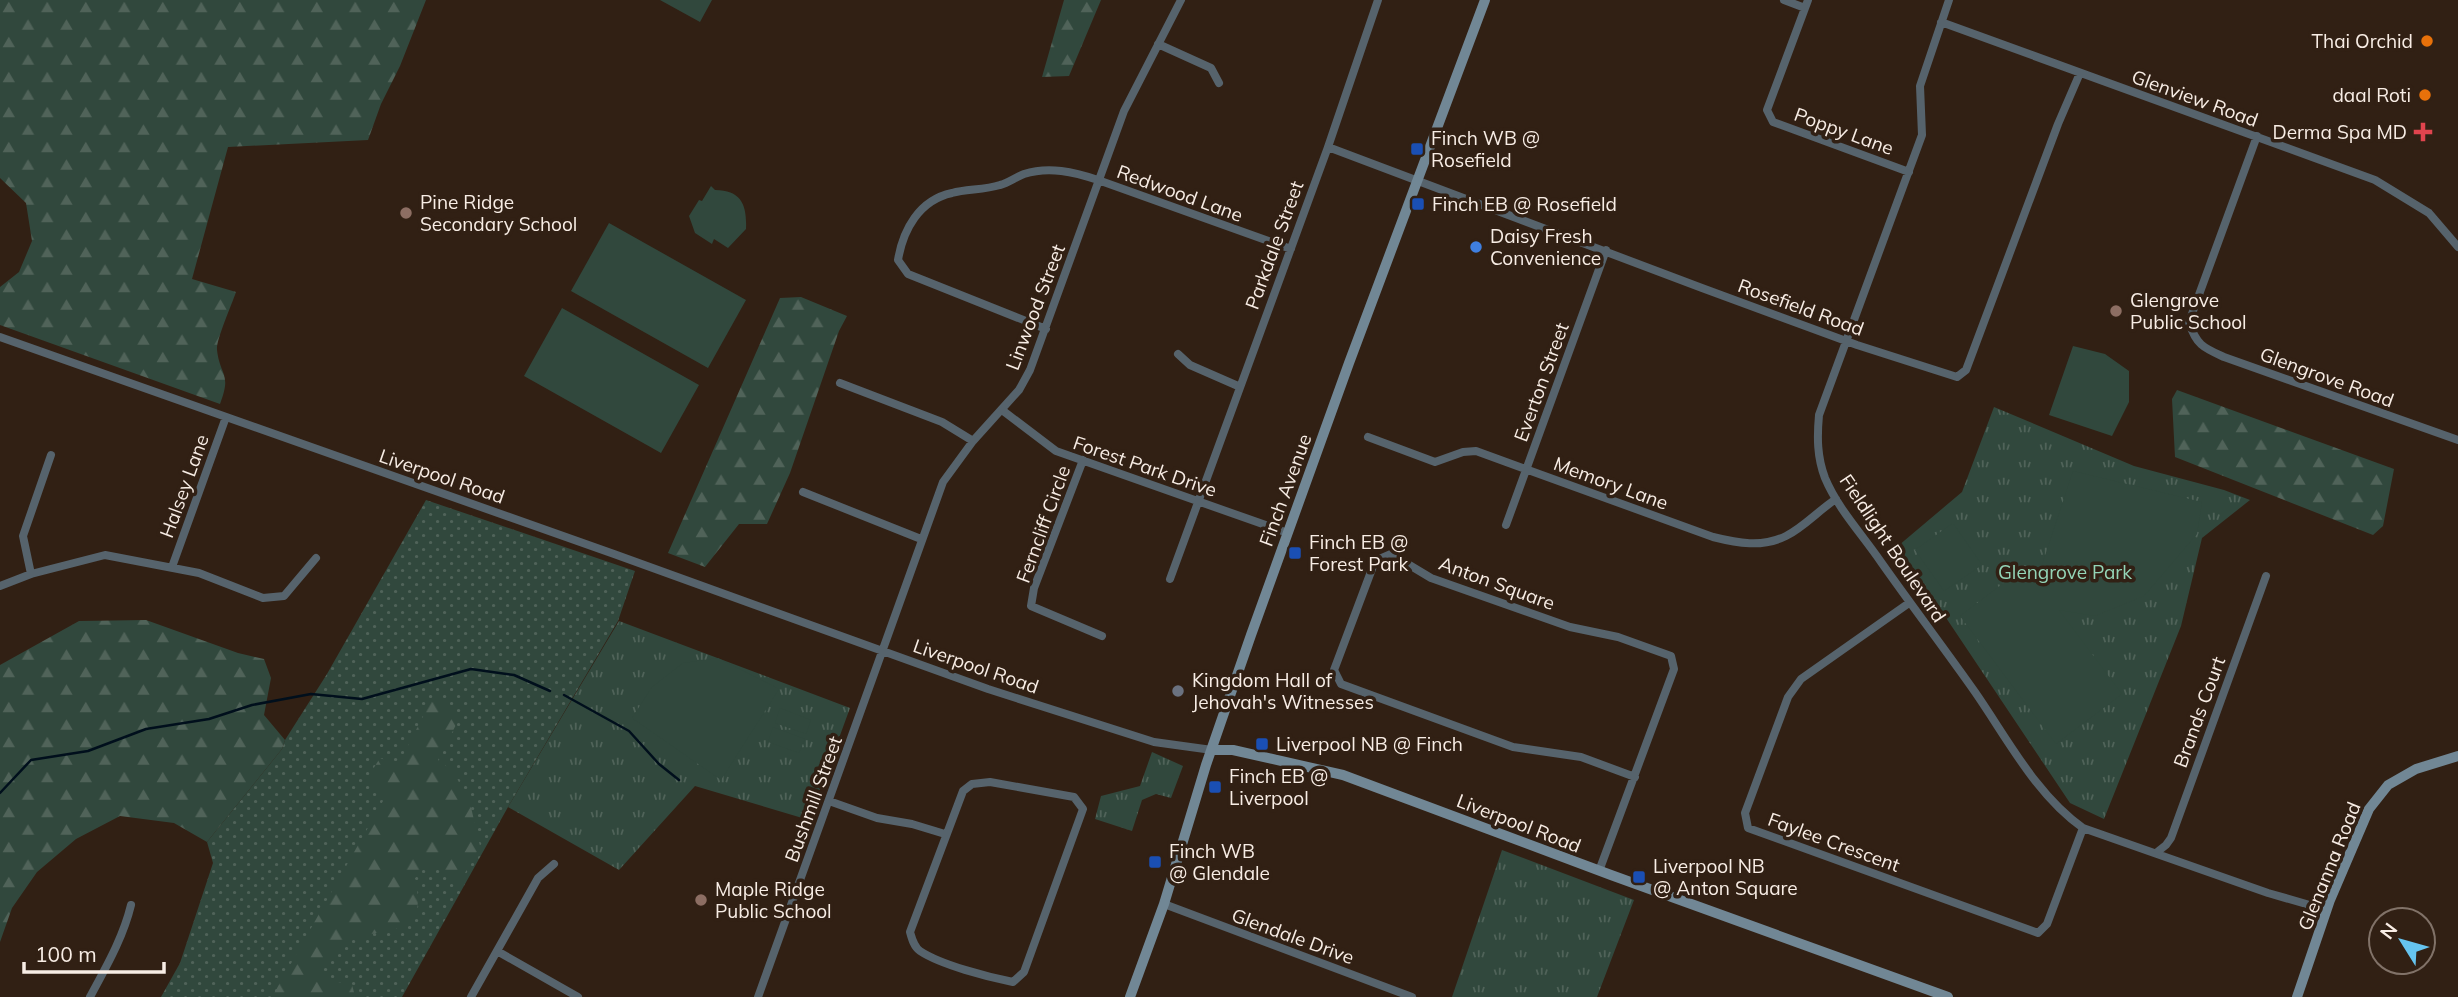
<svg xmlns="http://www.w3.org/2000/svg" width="2458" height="997" font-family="Mulish,sans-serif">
  <defs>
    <pattern id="grass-dots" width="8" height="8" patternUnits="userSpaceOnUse" patternTransform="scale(1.75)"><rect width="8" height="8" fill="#31483d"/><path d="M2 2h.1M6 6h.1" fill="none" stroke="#506359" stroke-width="1.8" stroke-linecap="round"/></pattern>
    <pattern id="forest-firs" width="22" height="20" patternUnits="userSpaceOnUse" patternTransform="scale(1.75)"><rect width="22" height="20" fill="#31483d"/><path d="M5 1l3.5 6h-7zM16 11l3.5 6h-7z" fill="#506359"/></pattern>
    <pattern id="park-tufts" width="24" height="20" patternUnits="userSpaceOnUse" patternTransform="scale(1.75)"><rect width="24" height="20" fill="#31483d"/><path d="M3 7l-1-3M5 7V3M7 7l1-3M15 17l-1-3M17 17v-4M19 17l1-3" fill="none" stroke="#506359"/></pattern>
  </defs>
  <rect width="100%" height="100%" fill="#312014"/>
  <path fill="url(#grass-dots)" d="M426,500L635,571L618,621L508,807L402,997H161L180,963L213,863L207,842L282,749L285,740L327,674Z"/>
  <path fill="url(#forest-firs)" d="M0,0H426L400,66L381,104L368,140L228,147L192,279L236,292C232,304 216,340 217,350C220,376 232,373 220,404L0,325V287L19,272L32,241L26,203L0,178Z
    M1064,0H1101L1069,76L1042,77Z
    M801,297L847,316L839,331L790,473L767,524H739L705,567L668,553L780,298Z
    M2177,390L2394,469L2383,526L2373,535L2175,457L2172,399Z
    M146,620L238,653L264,659L271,678L264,715L285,740L282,749L207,842L174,823L120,816L76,839L37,872L12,908L0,942V665L79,621Z
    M434,695L461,715L438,760L453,771L470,803L480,846L460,882L444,872L426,865L415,878C429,942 389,923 350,941C336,948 327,961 321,973L330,981L352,984L355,997H272L387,794L365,782L380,758L398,765Z"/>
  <path fill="url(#park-tufts)" d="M1994,407L2134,466L2224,490L2250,500L2202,538L2181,626L2104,819L2070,803L1898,546L1962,492Z
    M619,621L850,708L809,820L695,786L619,870L508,807Z
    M1152,752L1183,766L1171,798L1156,794L1142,800L1132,831L1095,819L1101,796L1140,786Z
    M1502,850L1634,900L1597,997H1452Z"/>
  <path fill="#31483d" d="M660,0H712L700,22Z
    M711,186L715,190C742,190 747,206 746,229L728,248L714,239L712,244L695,233L689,216L699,200L702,201Z
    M609,223L746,300L708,368L571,291Z
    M562,308L699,385L661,453L524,376Z
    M2073,346L2105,354L2129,371V402L2112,436L2049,415Z
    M2073,471L2202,502L2197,534L2144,596L2095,616L2059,610L2122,694L2056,744L1960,616L2026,566L2037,580Z
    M1953,523L1982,565L1944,591L1915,550Z
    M718,658L779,689L721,780L632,718L652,687L683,663Z
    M780,708L811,720L806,734L775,723Z
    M773,727L805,739L799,753L768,742Z"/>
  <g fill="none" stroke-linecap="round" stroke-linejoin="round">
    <path stroke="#000f1c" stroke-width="2.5" d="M564,695L629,731L659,764L679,780
      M0,793L31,760L88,751L146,729L209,719L252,705L311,694L362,699L471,669L514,675L550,691"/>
    <path stroke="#56636c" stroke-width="8" d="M1784,0L1805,8
      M1808,0L1767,110L1773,122L1909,172
      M1949,0L1920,86L1922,135L1819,415C1817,437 1817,457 1825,478C1838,509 1862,534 1881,562C1912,606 1944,648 1975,692C2007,738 2036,795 2083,828L2268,893L2327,910
      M1941,22L2375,180L2429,213L2458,247
      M1158,44L1211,68L1219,83
      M2257,136L2189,322C2196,345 2204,348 2224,357L2458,440
      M1328,147L1702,288L1857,345L1957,377L1966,370L2058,124L2080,73
      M1046,329L908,274L898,260C903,230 919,200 952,193C967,189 984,190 1000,185C1008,183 1016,177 1024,174C1049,166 1074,172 1098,180L1291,249
      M0,337L614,554L988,689L1154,742L1212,750
      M1178,354L1190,365L1238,386
      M840,383L942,422L973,441
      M1002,410L1056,451L1288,533
      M1368,437L1435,462L1463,452L1476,451L1713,537C1737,543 1762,548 1786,536C1804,527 1819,510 1836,499
      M1083,460L1034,588L1031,606L1102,636
      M803,492L921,539
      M1506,525L1606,250
      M172,567L226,417
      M31,574L23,536L51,455
      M1170,579L1328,147L1378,0
      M0,586L31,574L105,555L199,573L263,598L284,596L316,558
      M1909,603L1801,679L1788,697L1745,813L1748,828L2038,933L2047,924L2083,828
      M990,782L1074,797L1083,809L1024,972L1013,982C988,977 941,965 920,951C914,947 912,939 910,932L963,791L972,784Z
      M829,801L877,818L912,824L945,834
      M2156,853L2166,845L2171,838L2266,576
      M1599,871L1674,669L1671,656L1618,637L1570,627L1431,578L1391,554L1375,561L1334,670L1341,684L1513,747L1581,757L1635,777
      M1164,904L1412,997
      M497,951L578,997
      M90,997C106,967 123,938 131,905
      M471,997L538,878L554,864
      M758,997L943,482L973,441L1019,390L1030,370L1124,111L1181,0"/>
    <path stroke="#718795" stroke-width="10" d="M1212,750H1233L1343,775L1611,875L1948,997
      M1130,997L1164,904L1206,765L1251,635L1349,363L1485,0
      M2297,997L2330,900L2369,809L2388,785L2416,769L2458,756"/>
  </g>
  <g fill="#e8710a" stroke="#312014" stroke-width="2.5">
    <circle cx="2427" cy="41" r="7"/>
    <circle cx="2425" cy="95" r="7"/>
  </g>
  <path fill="#e0444e" stroke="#312014" stroke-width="2.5" d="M2419.5 121.5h7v7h7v7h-7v7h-7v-7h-7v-7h7z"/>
  <g fill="#1a4fb4" stroke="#312014" stroke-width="2.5">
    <rect x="1410" y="142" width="14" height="14" rx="3.5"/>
    <rect x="1411" y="197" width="14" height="14" rx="3.5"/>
    <rect x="1288" y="546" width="14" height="14" rx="3.5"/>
    <rect x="1255" y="737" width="14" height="14" rx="3.5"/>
    <rect x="1208" y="780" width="14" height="14" rx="3.5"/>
    <rect x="1148" y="855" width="14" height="14" rx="3.5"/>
    <rect x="1632" y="870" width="14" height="14" rx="3.5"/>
  </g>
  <g fill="#8d6e63" stroke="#312014" stroke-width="2.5">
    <circle cx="406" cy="213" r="7"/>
    <circle cx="2116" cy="311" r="7"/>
    <circle cx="701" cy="900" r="7"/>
  </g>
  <circle fill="#3f7fe0" stroke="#312014" stroke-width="2.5" cx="1476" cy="247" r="7"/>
  <circle fill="#6b7280" stroke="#312014" stroke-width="2.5" cx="1178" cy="691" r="7"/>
  <g text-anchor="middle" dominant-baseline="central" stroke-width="7" stroke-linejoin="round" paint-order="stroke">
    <g font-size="19" fill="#f8ede5" stroke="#312014" text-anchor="start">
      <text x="2413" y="41" text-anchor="end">Thai Orchid</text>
      <text x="2411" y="95" text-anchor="end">daal Roti</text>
      <text x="2407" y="132" text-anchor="end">Derma Spa MD</text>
      <text x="1431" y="138">Finch WB @<tspan x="1431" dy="22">Rosefield</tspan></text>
      <text x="420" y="202">Pine Ridge<tspan x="420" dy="22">Secondary School</tspan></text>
      <text x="1432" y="204">Finch EB @ Rosefield</text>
      <text x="1490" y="236">Daisy Fresh<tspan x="1490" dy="22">Convenience</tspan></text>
      <text x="2130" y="300">Glengrove<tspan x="2130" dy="22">Public School</tspan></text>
      <text x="1309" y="542">Finch EB @<tspan x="1309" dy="22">Forest Park</tspan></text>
      <text x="1192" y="680">Kingdom Hall of<tspan x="1192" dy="22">Jehovah's Witnesses</tspan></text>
      <text x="1276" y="744">Liverpool NB @ Finch</text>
      <text x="1229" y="776">Finch EB @<tspan x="1229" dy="22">Liverpool</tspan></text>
      <text x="1169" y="851">Finch WB<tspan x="1169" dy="22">@ Glendale</tspan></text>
      <text x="1653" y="866">Liverpool NB<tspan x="1653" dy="22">@ Anton Square</tspan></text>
      <text x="715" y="889">Maple Ridge<tspan x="715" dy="22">Public School</tspan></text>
    </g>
    <g font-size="19" fill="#f8ede5" stroke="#312014">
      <text transform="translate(2195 98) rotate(20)">Glenview Road</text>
      <text transform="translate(1844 131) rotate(20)">Poppy Lane</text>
      <text transform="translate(1180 193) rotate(20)">Redwood Lane</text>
      <text transform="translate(1274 245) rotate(-70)">Parkdale Street</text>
      <text transform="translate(1035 307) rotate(-69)">Linwood Street</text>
      <text transform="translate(1801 307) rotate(20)">Rosefield Road</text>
      <text transform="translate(2327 377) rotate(20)">Glengrove Road</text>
      <text transform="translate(1541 382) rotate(-70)">Everton Street</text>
      <text transform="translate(1145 466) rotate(19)">Forest Park Drive</text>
      <text transform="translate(442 476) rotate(19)">Liverpool Road</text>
      <text transform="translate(1611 483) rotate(20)">Memory Lane</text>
      <text transform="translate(184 486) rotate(-70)">Halsey Lane</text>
      <text transform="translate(1285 490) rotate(-70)">Finch Avenue</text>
      <text transform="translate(1043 524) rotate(-70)">Ferncliff Circle</text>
      <text transform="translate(1893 548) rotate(56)">Fieldlight Boulevard</text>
      <text transform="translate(1497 583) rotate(20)">Anton Square</text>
      <text transform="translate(976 666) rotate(19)">Liverpool Road</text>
      <text transform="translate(2199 712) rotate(-70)">Brands Court</text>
      <text transform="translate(813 799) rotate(-70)">Bushmill Street</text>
      <text transform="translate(1519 823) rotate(21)">Liverpool Road</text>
      <text transform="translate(1834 842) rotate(20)">Faylee Crescent</text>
      <text transform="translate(2329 866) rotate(-68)">Glenanna Road</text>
      <text transform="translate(1293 936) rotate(20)">Glendale Drive</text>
    </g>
    <g font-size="19" fill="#94d5b7" stroke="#312014">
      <text x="2065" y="572">Glengrove Park</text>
    </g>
  </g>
  <g transform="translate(2402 941) rotate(307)"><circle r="33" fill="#312014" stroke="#817268" stroke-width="2"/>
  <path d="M0-5L12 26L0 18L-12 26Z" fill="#66c4ef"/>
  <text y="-10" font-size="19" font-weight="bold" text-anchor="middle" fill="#f8ede5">N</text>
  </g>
  <path d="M24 962v10h140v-10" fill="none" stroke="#f8ede5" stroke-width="3.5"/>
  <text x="35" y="962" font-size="21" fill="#f8ede5" stroke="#312014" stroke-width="5" paint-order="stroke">100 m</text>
</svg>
